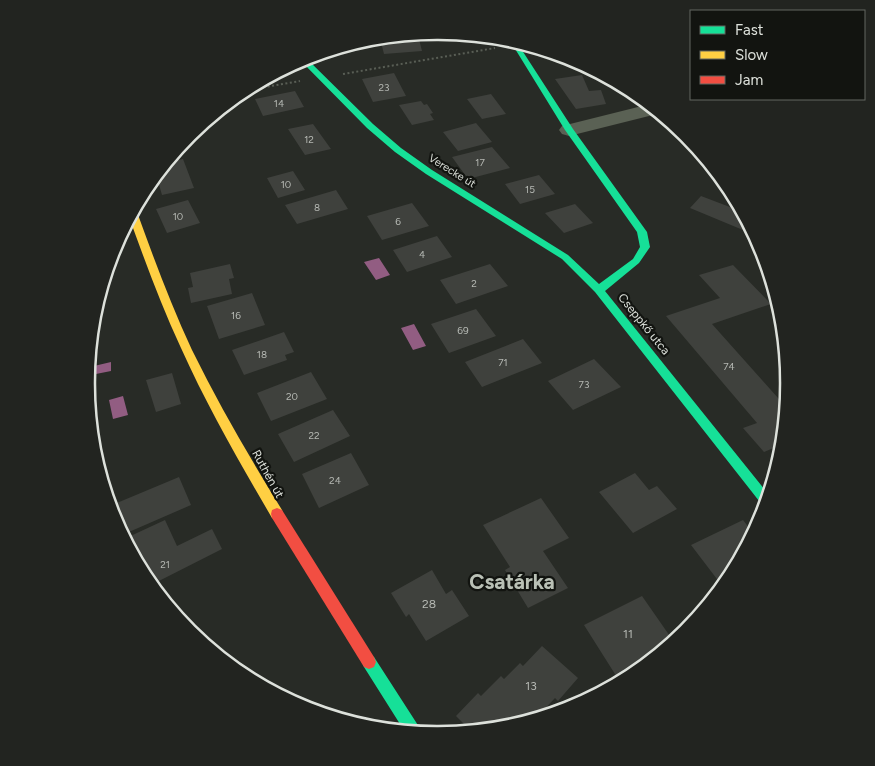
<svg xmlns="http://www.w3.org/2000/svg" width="875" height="766" font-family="Figtree,sans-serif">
  <rect width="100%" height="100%" fill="#282b26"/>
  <path fill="#925d82" d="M379,258L390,275L376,280L364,262Z
    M414,324L426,346L413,350L401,328Z
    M111,362V371L86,376L88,365L94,366Z
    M123,396L128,415L113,419L109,400Z"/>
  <path fill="#3f413d" d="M419,39L422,51L384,54L381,42Z
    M394,73L406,96L373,102L362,79Z
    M582,75L589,91L601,90L606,104L576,109L555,79Z
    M295,91L304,107L263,116L255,99Z
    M491,94L506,114L482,119L467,99Z
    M421,101L424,105L427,104L433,113L430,114L434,120L412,125L399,105Z
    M476,123L492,142L458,151L443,132Z
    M313,124L331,149L305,155L288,129Z
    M492,147L510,168L468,179L452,157Z
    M183,159L194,188L162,195L156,174L165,163Z
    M293,171L305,190L278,198L267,178Z
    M539,175L555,194L520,204L505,184Z
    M336,190L348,209L297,224L285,205Z
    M701,196L743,212L755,235L690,208Z
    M188,200L200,223L167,233L156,209Z
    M412,203L429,226L382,240L367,216Z
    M575,204L593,223L564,233L545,213Z
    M437,236L452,257L407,272L393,250Z
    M230,264L234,278L229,279L232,294L191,303L188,288L193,287L190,273Z
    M490,264L508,286L456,304L440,280Z
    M733,265L771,304L712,324L787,408L783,444L764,452L743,428L757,423L666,316L720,298L699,275Z
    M252,293L265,325L219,339L207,306Z
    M476,309L496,336L449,353L431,324Z
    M284,332L294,352L285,355L287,360L244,375L232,350Z
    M523,339L542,363L482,387L465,362Z
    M594,359L621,387L573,410L548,381Z
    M311,372L327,399L271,421L257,393Z
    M172,373L181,404L156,412L146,380Z
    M333,410L350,436L294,462L278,434Z
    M351,453L369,485L319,508L302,474Z
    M635,473L649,490L657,486L677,509L633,533L599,492Z
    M179,477L191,505L122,535L112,505Z
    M541,498L569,538L543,551L568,588L528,608L505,570L510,567L483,525Z
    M165,520L177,546L212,529L222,549L151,585L124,539Z
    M743,520L754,534L730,579L723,587L691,545Z
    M432,570L446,594L452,590L469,616L426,641L409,614L406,617L391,593Z
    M642,596L674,642L633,676L620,682L584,625Z
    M542,646L578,678L558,701L555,698L538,716L535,713L527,722L506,728L471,731L456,716L478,693L481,696L501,676L504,679L520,663L523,666Z"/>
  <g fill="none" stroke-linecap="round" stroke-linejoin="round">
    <path stroke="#595e55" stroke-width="2" stroke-dasharray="2 2.5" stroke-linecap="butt" d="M343,74L495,48
      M241,91L300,81"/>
    <path fill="#5a6154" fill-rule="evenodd" d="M650,104L661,113L569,136L562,134L559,130L562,126Z"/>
    <path fill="#16e098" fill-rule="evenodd" d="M509,39L516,41L573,129L647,232L650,247L639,263L605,291L769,495L766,507L763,506L595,292L562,259L426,174L395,152L367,128L300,60L305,57L373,124L401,148L432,170L568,255L599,284L633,259L640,247L637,232L565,130Z
      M369,655L374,657L423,733L405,732L364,667L362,662L364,657Z"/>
    <path fill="#ffcf43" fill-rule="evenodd" d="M133,209L137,212C154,259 171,305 192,350C219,405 250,458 282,510L283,514L282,518L277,520L272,518C240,463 207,406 181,348C161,305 145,261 129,217Z"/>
    <path fill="#f24e42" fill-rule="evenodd" d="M277,508L282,510L374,657L376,662L374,667L369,669L364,667L272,518L271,514L272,510Z"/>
  </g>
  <g text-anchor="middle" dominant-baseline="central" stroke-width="4.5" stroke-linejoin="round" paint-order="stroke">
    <g font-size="10" fill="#b6b9b4">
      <text x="384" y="87">23</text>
      <text x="279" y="103">14</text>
      <text x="309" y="139">12</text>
      <text x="480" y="162">17</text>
      <text x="286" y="184">10</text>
      <text x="530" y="189">15</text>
      <text x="317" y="207">8</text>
      <text x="178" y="216">10</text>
      <text x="398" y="221">6</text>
      <text x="422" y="254">4</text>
      <text x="474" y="283">2</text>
      <text x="236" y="315">16</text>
      <text x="463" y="330">69</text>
      <text x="262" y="354">18</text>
      <text x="503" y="362">71</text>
      <text x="729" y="366">74</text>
      <text x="584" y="384">73</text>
      <text x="292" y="396">20</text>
      <text x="314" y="435">22</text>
      <text x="335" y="480">24</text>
      <text x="165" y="564">21</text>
    </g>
    <g font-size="11" fill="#dde1db" stroke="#121410">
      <text transform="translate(452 171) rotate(32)">Verecke út</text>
    </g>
    <g font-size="12" fill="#dde1db" stroke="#121410">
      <text transform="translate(644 324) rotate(51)">Cseppkő utca</text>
      <text transform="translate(268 474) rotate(61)">Ruthén út</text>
    </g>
    <g font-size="12" fill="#b6b9b4">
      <text x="429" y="604">28</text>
      <text x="628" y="634">11</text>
      <text x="531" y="686">13</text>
    </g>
    <g font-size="21" font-weight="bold" fill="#bac1b6" stroke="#121410">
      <text x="512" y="581">Csatárka</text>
    </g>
  </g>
  <path d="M0 0H875V766H0ZM437 40H438A342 342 0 0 1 780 382V384A342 342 0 0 1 438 726H437A342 342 0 0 1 95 384V382A342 342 0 0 1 437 40Z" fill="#222420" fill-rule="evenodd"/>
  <path fill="none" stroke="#dde1db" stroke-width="2.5" d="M437 40H438A342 342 0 0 1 780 382V384A342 342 0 0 1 438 726H437A342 342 0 0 1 95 384V382A342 342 0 0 1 437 40Z"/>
  <rect x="690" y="10" width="175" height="90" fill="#121410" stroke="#636661"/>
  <rect x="700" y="26" width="25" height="8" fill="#16e098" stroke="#636661"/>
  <text x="735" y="35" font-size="15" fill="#dde1db">Fast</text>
  <rect x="700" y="51" width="25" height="8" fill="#ffcf43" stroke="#636661"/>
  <text x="735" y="60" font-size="15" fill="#dde1db">Slow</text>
  <rect x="700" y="76" width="25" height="8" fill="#f24e42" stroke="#636661"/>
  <text x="735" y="85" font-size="15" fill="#dde1db">Jam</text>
</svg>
